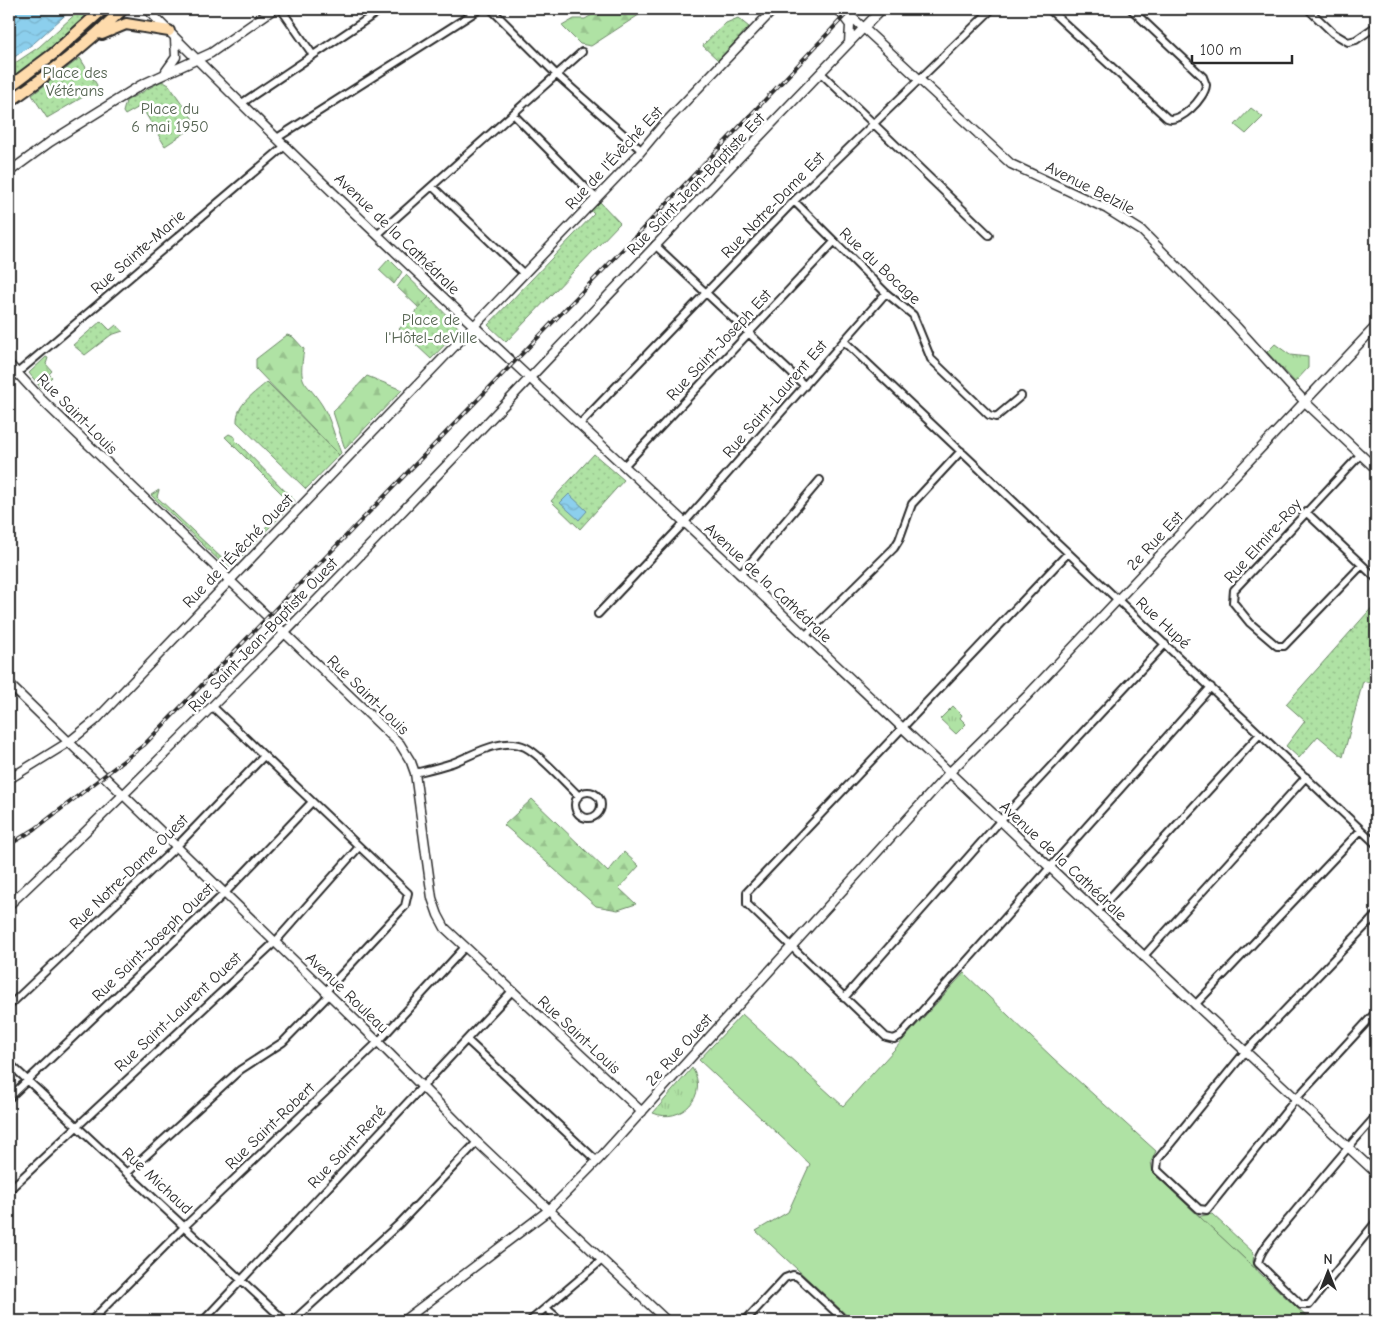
<svg xmlns="http://www.w3.org/2000/svg" width="1385" height="1330" font-family="'Comic Neue',sans-serif">
  <defs>
    <pattern id="grass-tufts" width="24" height="20" patternUnits="userSpaceOnUse" patternTransform="scale(1.25)"><rect width="24" height="20" fill="#afe2a4"/><path d="M3 7l-1-3M5 7V3M7 7l1-3M15 17l-1-3M17 17v-4M19 17l1-3" fill="none" stroke="#97c28d"/></pattern>
    <pattern id="forest-firs" width="22" height="20" patternUnits="userSpaceOnUse" patternTransform="scale(1.25)"><rect width="22" height="20" fill="#afe2a4"/><path d="M5 1l3.5 6h-7zM16 11l3.5 6h-7z" fill="#97c28d"/></pattern>
    <pattern id="park-dots" width="8" height="8" patternUnits="userSpaceOnUse" patternTransform="scale(1.25)"><rect width="8" height="8" fill="#afe2a4"/><path d="M2 2h.1M6 6h.1" fill="none" stroke="#97c28d" stroke-width="1.8" stroke-linecap="round"/></pattern>
    <pattern id="water-waves" width="16" height="10" patternUnits="userSpaceOnUse" patternTransform="scale(1.25)"><rect width="16" height="10" fill="#8ccfed"/><path d="M0 5q4-4 8 0t8 0" fill="none" stroke="#79b2cb"/></pattern>
  </defs>
  <rect width="100%" height="100%" fill="#fff"/>
  <filter id="ink" filterUnits="userSpaceOnUse"><feTurbulence type="fractalNoise" baseFrequency=".02" numOctaves="2"/><feDisplacementMap in="SourceGraphic" scale="10" xChannelSelector="R" yChannelSelector="G"/><feConvolveMatrix kernelMatrix="1 2 1 2 8 2 1 2 1" color-interpolation-filters="sRGB"/></filter>
  <g filter="url(#ink)">
    <path fill="url(#grass-tufts)" stroke="#6d8668" d="M1275,344L1290,355L1308,357V368L1295,382L1267,352Z
      M46,357L48,358L46,364L52,371L49,374L52,377L41,388L29,373Z
      M229,434L235,437V440L295,501L233,565L227,568L151,495L159,490L157,497L229,565L290,502L225,437Z
      M953,706L962,715L960,718L966,724L956,734L940,719Z
      M692,1068C710,1095 681,1125 653,1113Z
      M1195,1213L1201,1216L1212,1214L1254,1253L1253,1262L1257,1270Z"/>
    <path fill="url(#forest-firs)" stroke="#6d8668" d="M602,9H648L591,46L580,44L562,26L574,19H585Z
      M389,259L402,272L394,284L379,270Z
      M406,275L429,297L419,308L397,287Z
      M287,335L293,337L304,349C298,388 304,377 322,405C331,419 335,439 341,453L339,455L256,369V359Z
      M367,376L402,390L345,449L333,412Z
      M532,799L608,872L624,852L639,866L619,888L636,904L618,910L596,906L504,825Z"/>
    <path fill="url(#park-dots)" stroke="#6d8668" d="M81,9H96L38,58L9,80V67L39,47Z
      M738,18L749,27L718,60L703,46L704,44L726,23Z
      M80,58L97,85L95,90L47,118L32,95Z
      M162,81L169,85L197,125L165,146L141,106L125,115L123,112L126,101Z
      M600,202L620,223L506,342L488,325L594,214L591,211Z
      M429,297L460,329L431,359L399,329Z
      M101,321L110,330L116,325L123,331L111,335L85,355L73,345Z
      M267,382L339,455L306,489L237,422C236,404 255,393 267,382Z
      M594,454L624,480L580,529L551,501Z
      M1376,603V685L1363,681L1343,757L1318,736L1299,758L1286,746L1305,721L1286,704Z"/>
    <path fill="#afe2a4" stroke="#6d8668" d="M1251,108L1263,117L1246,134L1235,125Z
      M964,973L1053,1058L1156,1151L1151,1162L1153,1173L1311,1321H853L756,1231L788,1212L810,1164L699,1060L742,1014L843,1106Z"/>
    <path fill="url(#water-waves)" stroke="#658d9f" d="M9,9H72L34,43L9,61Z
      M569,494L587,511L579,520L560,503Z"/>
    <g fill="none" stroke-linecap="round" stroke-linejoin="round">
      <g stroke="#2b2b2b" stroke-width="10">
        <path id="minor" d="M281,9L313,55
          M491,9L557,75L641,150
          M1049,9L1167,118C1180,124 1205,98 1206,85L1203,77L1131,9
          M1308,9L1333,33L1348,42L1356,40L1376,26
          M822,74L989,235
          M242,103L382,9
          M513,114L596,198
          M277,138L480,9
          M432,186L524,274
          M794,201L886,293L913,315L931,359L989,415L996,417L1021,396
          M377,235L582,52
          M655,245L805,386
          M844,341L1376,844
          M9,380L286,145
          M579,425L794,201L992,9
          M1361,454L1234,590L1233,602L1250,623L1277,646H1284L1362,565
          M624,466L834,242
          M1307,513L1376,578
          M1068,553L747,892V904L886,1037L894,1039L900,1036L1211,687
          M740,575L820,480
          M598,614L684,523L886,293
          M805,636L894,548L899,540L912,504L961,451
          M213,707L408,893L405,906L325,992
          M415,773C427,770 440,767 452,763C473,755 503,736 525,747C541,755 565,783 579,796
          M575 805a13 13 0 1 1 26 0a13 13 0 1 1-26 0Z
          M1097,912L1260,734
          M1376,915L1245,1052L1158,1159L1157,1170L1199,1209L1207,1210L1295,1100L1376,1012
          M1143,957L1306,777
          M844,998L1000,821L1165,644
          M1195,1005L1361,830
          M9,1006L177,846L264,756
          M467,1040L597,1161
          M9,1063L285,1321
          M9,1098L225,893L312,802
          M1376,1116C1345,1150 1316,1186 1286,1222C1277,1233 1261,1248 1258,1263L1301,1305H1309L1376,1222
          M127,1173L240,1070L283,1042L328,996
          M9,1190L275,942L359,847
          M546,1308L561,1321
          M91,1321L185,1226L378,1042L465,947
          M203,1321L512,991
          M293,1321L399,1224L477,1142
          M530,1321L602,1260
          M745,1321L785,1278L793,1275L798,1277L840,1316L842,1321"/>
      </g>
      <g stroke="#2b2b2b" stroke-width="11">
        <path id="tertiary" d="M147,9C339,205 544,390 744,578C955,777 1164,977 1376,1173
          M843,9L1011,164L1107,209L1142,231L1234,324L1305,402L1376,469
          M841,13L850,25L849,43
          M166,71L176,57L175,39
          M9,172L50,142L141,85L211,53L274,9
          M9,364L43,401L400,744L411,762L415,773L432,898L438,915L445,928L642,1112
          M9,684L378,1042L477,1142L667,1321
          M9,779L69,742L96,720L637,156L662,126L774,9
          M9,905C312,618 592,308 882,9
          M403,1321L549,1210L597,1161L950,772L1027,696L1376,326"/>
      </g>
      <g stroke="#2b2b2b" stroke-width="14">
        <path id="primary" d="M102,34L126,24L169,31
          M9,87L53,54L103,9
          M9,102C50,74 87,44 123,9"/>
      </g>
      <use href="#minor" stroke="#fff" stroke-width="6"/>
      <use href="#tertiary" stroke="#fff" stroke-width="8"/>
      <use href="#primary" stroke="#fedbac" stroke-width="10"/>
      <g stroke="#2b2b2b" stroke-width="4">
        <path id="rail" d="M9,845L35,829L144,745L636,236L851,9"/>
      </g>
      <use href="#rail" stroke="#fff" stroke-width="2" stroke-dasharray="5.5" stroke-linecap="butt"/>
    </g>
  </g>
  <g text-anchor="middle" dominant-baseline="central" stroke-width="5" stroke-linejoin="round" paint-order="stroke">
    <g font-size="16" fill="#53624f" stroke="#fff">
      <text x="75" y="73">Place des<tspan x="75" dy="18">Vétérans</tspan></text>
      <text x="170" y="109">Place du<tspan x="170" dy="18">6 mai 1950</tspan></text>
      <text x="431" y="320">Place de<tspan x="431" dy="18">l'Hôtel-deVille</tspan></text>
    </g>
    <g font-size="16" fill="#2b2b2b" stroke="#fff">
      <text transform="translate(614 158) rotate(-47)">Rue de l'Évêché Est</text>
      <text transform="translate(696 184) rotate(-46)">Rue Saint-Jean-Baptiste Est</text>
      <text transform="translate(1090 188) rotate(27)">Avenue Belzile</text>
      <text transform="translate(773 205) rotate(-46)">Rue Notre-Dame Est</text>
      <text transform="translate(397 234) rotate(44)">Avenue de la Cathédrale</text>
      <text transform="translate(138 252) rotate(-41)">Rue Sainte-Marie</text>
      <text transform="translate(880 266) rotate(43)">Rue du Bocage</text>
      <text transform="translate(719 345) rotate(-47)">Rue Saint-Joseph Est</text>
      <text transform="translate(775 399) rotate(-49)">Rue Saint-Laurent Est</text>
      <text transform="translate(77 414) rotate(45)">Rue Saint-Louis</text>
      <text transform="translate(1155 541) rotate(-47)">2e Rue Est</text>
      <text transform="translate(1263 541) rotate(-48)">Rue Elmire-Roy</text>
      <text transform="translate(238 551) rotate(-46)">Rue de l'Évêché Ouest</text>
      <text transform="translate(768 583) rotate(43)">Avenue de la Cathédrale</text>
      <text transform="translate(1163 623) rotate(43)">Rue Hupé</text>
      <text transform="translate(263 635) rotate(-46)">Rue Saint-Jean-Baptiste Ouest</text>
      <text transform="translate(368 695) rotate(44)">Rue Saint-Louis</text>
      <text transform="translate(1063 861) rotate(43)">Avenue de la Cathédrale</text>
      <text transform="translate(129 872) rotate(-44)">Rue Notre-Dame Ouest</text>
      <text transform="translate(153 942) rotate(-44)">Rue Saint-Joseph Ouest</text>
      <text transform="translate(347 993) rotate(44)">Avenue Rouleau</text>
      <text transform="translate(178 1012) rotate(-43)">Rue Saint-Laurent Ouest</text>
      <text transform="translate(579 1035) rotate(43)">Rue Saint-Louis</text>
      <text transform="translate(679 1050) rotate(-48)">2e Rue Ouest</text>
      <text transform="translate(270 1126) rotate(-44)">Rue Saint-Robert</text>
      <text transform="translate(347 1147) rotate(-47)">Rue Saint-René</text>
      <text transform="translate(157 1181) rotate(43)">Rue Michaud</text>
    </g>
  </g>
  <rect width="1385" height="1330" fill="none" stroke="#fff" stroke-width="30"/>
  <rect x="15" y="15" width="1355" height="1300" fill="none" stroke="#2b2b2b" stroke-width="2" filter="url(#ink)"/>
  <g transform="translate(1328 1272)" stroke="#ffffff" stroke-width="4" paint-order="stroke">
  <path d="M0-4L9 19L0 12L-9 19Z" fill="#2b2b2b"/>
  <text y="-8" font-size="14" font-weight="bold" text-anchor="middle" fill="#2b2b2b">N</text>
  </g>
  <path d="M1192 55v8h100v-8" fill="none" stroke="#2b2b2b" stroke-width="2.5"/>
  <text x="1200" y="55" font-size="15" fill="#2b2b2b" stroke="#ffffff" stroke-width="4" paint-order="stroke">100 m</text>
</svg>
